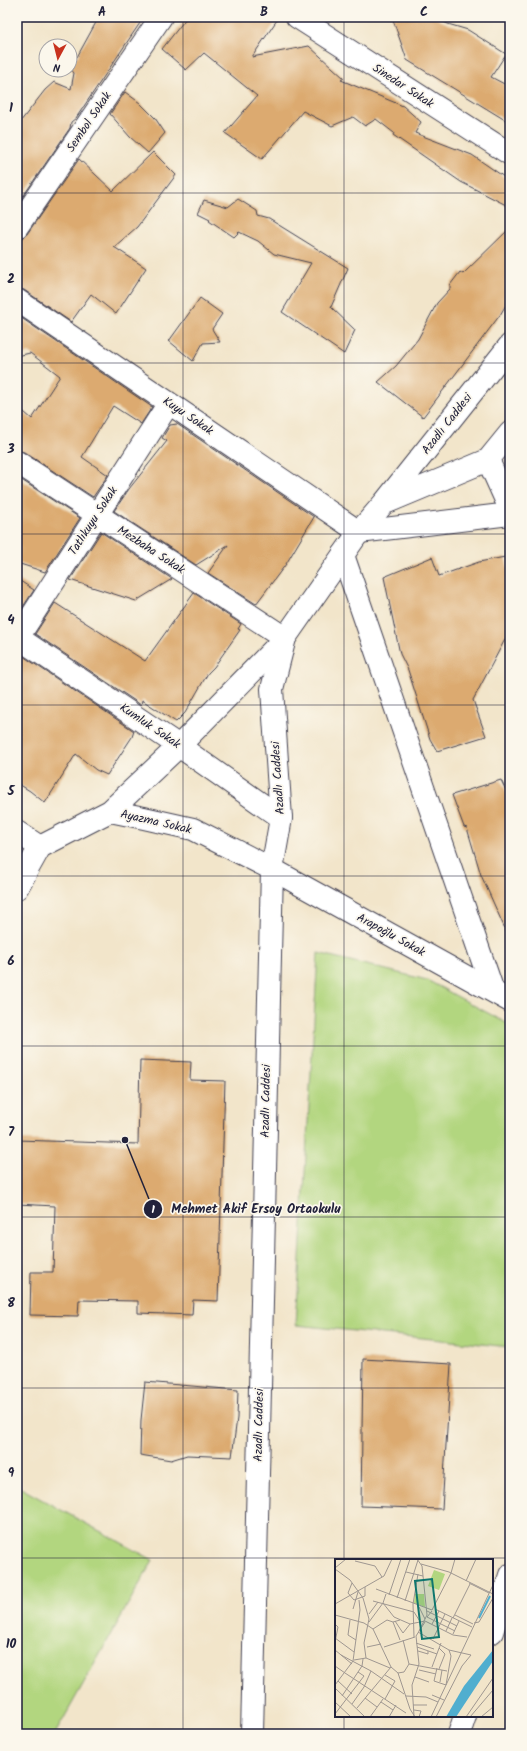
<svg xmlns="http://www.w3.org/2000/svg" width="527" height="1751" font-family="Kalam,sans-serif">
  <rect width="100%" height="100%" fill="#fbf7ec"/>
  <filter id="ink" filterUnits="userSpaceOnUse"><feTurbulence type="fractalNoise" baseFrequency=".025" numOctaves="2"/><feDisplacementMap in="SourceGraphic" scale="8" xChannelSelector="R" yChannelSelector="G"/><feConvolveMatrix kernelMatrix="1 2 1 2 8 2 1 2 1" color-interpolation-filters="sRGB"/></filter>
  <filter id="wash" filterUnits="userSpaceOnUse"><feTurbulence type="fractalNoise" baseFrequency=".012" numOctaves="4" result="noise"/><feDisplacementMap in="SourceGraphic" scale="16" xChannelSelector="R" yChannelSelector="G"/><feGaussianBlur stdDeviation="0.9" result="paint"/><feColorMatrix in="noise" values="0 0 0 0 0 0 0 0 0 0 0 0 0 0 0 0 0 1.4 0 .05"/><feComposite in="paint" operator="in"/></filter>
  <g filter="url(#wash)">
    <rect width="100%" height="100%" fill="#f2e5ca"/>
    <path fill="#b2d67f" stroke="#6a7c5d" d="M318,953L427,980L510,1025V1347L296,1325Z
      M17,1486L153,1560L55,1734H17Z"/>
    <g id="blocks">
      <path fill="#dcaa6f" d="M99,17H144L76,118L71,122L70,128L17,205V126L45,90L54,82L71,89L74,73L70,68V52L77,57Z
        M187,17H279L252,57L309,46L344,78L341,80L403,106L421,122L415,133L472,155L510,181V207L461,182L393,135L394,133L376,119L365,126L353,117L332,126L303,111L262,159L225,133L257,96L204,53L186,70L162,49Z
        M392,17H433L448,24L468,30L506,54L491,77L510,87V123L407,60Z
        M125,92L140,103L155,118L165,133L148,153L130,137L110,114Z
        M153,152L176,175L137,227L114,247L146,268L116,314L91,294L71,322L24,290L17,288V239L23,238L27,234L79,159L113,191Z
        M238,199L257,211L258,216L269,219L348,268L331,307L355,330L344,354L282,312L311,263L274,254L258,241L239,232L234,237L209,220L210,219L198,213L204,200L228,207Z
        M510,228V298L500,315L423,417L378,382L396,366L418,339L437,303L450,289V285L460,272L463,274Z
        M200,298L222,314L212,329L220,342L203,343L193,361L169,341Z
        M17,315L152,407L141,424L113,406L82,457L108,475L93,497L24,452L17,450V406L32,419L60,376L30,353L17,356Z
        M177,424L314,517L286,564L256,604L208,573L228,545L196,565L114,511L129,489L167,441L162,438L170,425Z
        M17,477L80,518L45,572L17,563Z
        M101,532L172,579L136,601L70,580Z
        M432,557L439,576L479,562L505,557L510,574V630L473,700L486,736L437,751L430,739L408,670L400,654L384,577Z
        M17,579L34,590L17,616Z
        M194,593L241,624L238,629L240,630L214,667L208,673L185,713L176,722L142,700L141,705L35,634L55,603L145,661Z
        M17,652L134,731L132,737L107,775L96,770L76,754L45,803L30,791L17,783Z
        M501,780L510,799V940L481,875L467,828L464,827L452,795Z
        M140,1060L191,1062L190,1080L225,1081L218,1301L193,1300L192,1315L138,1313V1301L79,1300L78,1316L30,1315L31,1272H53L55,1206L17,1204V1140L138,1144Z
        M363,1359L451,1364L442,1509L361,1506Z
        M145,1382L238,1390L237,1418L232,1457L187,1455L171,1460L140,1455L141,1420Z"/>
    </g>
  </g>
  <g filter="url(#ink)">
    <use href="#blocks" fill-opacity="0" stroke="#413f50" stroke-width="1"/>
    <g fill="none" stroke-linecap="round" stroke-linejoin="round">
      <g stroke="#413f50" stroke-width="24">
        <path id="minor" d="M297,17L510,154
          M17,227L161,17
          M17,300L359,532L510,514
          M488,460L510,509
          M17,462L285,638L179,746L110,811
          M343,555L493,991
          M17,637L179,746L281,818
          M17,639L169,403
          M17,832L40,847
          M17,888L40,847L110,811L144,818L193,829L272,869L510,1001
          M492,1632L510,1575
          M459,1734L465,1716"/>
      </g>
      <g stroke="#413f50" stroke-width="24">
        <path id="tertiary" d="M385,503L488,460L510,433
          M252,1734L272,869L281,818L272,689L285,638L359,532L384,503L510,345"/>
      </g>
      <use href="#minor" stroke="#fff" stroke-width="22"/>
      <use href="#tertiary" stroke="#fff" stroke-width="22"/>
    </g>
  </g>
  <path fill="none" stroke="#22223b" stroke-width="1" stroke-opacity="0.55" d="M183,17V1734M344,17V1560M17,193H510M17,363H510M17,534H510M17,705H510M17,876H510M17,1046H510M17,1217H510M17,1388H510M17,1558H510M344,1716V1734"/>
  <g text-anchor="middle" dominant-baseline="central" stroke-width="3.5" stroke-linejoin="round" paint-order="stroke">
    <g font-size="12" fill="#22223b" stroke="#fbf7ec">
      <text transform="translate(403 86) rotate(33)">Sinedar Sokak</text>
      <text transform="translate(89 122) rotate(-56)">Sembol Sokak</text>
      <text transform="translate(188 416) rotate(34)">Kuyu Sokak</text>
      <text transform="translate(447 424) rotate(-52)">Azadlı Caddesi</text>
      <text transform="translate(93 521) rotate(-57)">Tatlıkuyu Sokak</text>
      <text transform="translate(151 550) rotate(33)">Mezbaha Sokak</text>
      <text transform="translate(150 726) rotate(34)">Kumluk Sokak</text>
      <text transform="translate(278 778) rotate(-94)">Azadlı Caddesi</text>
      <text transform="translate(156 822) rotate(13)">Ayazma Sokak</text>
      <text transform="translate(391 935) rotate(29)">Arapoğlu Sokak</text>
      <text transform="translate(266 1101) rotate(-89)">Azadlı Caddesi</text>
      <text transform="translate(259 1425) rotate(-89)">Azadlı Caddesi</text>
    </g>
  </g>
  <g transform="translate(335 1559)">
    <rect width="158" height="158" fill="#f2e5ca"/>
    <path d="M99,11L110,15L104,31L93,27ZM80,35H89L90,48L79,44Z" fill="#b2d67f"/>
    <path d="M158,91V102L121,158H111L129,127Z" fill="#50aecf"/>
    <path fill="none" stroke="#50aecf" stroke-width="2" d="M144,59L155,37"/>
    <path fill="none" stroke="#9f9791" stroke-width="1" d="M82,0L87,7L92,56L84,72M20,2L40,7L47,18M86,5L114,13L158,35M0,9L11,0M0,10L15,21L28,39L34,60L29,84L31,99M71,13L88,17M131,22L141,0M17,24L13,34L19,41L30,37V28M134,24L154,34M41,30L97,51L116,14L120,0M54,36L66,0M62,39L75,0M38,42L79,53L86,64M70,42L83,1M48,44L59,58L75,65L90,62L118,76L132,78M0,45L49,17L57,0M84,48L90,60M18,50L23,33M100,50L137,68M92,52L122,67M97,52L92,58L120,72M34,55L43,43M0,56L29,64L38,70L56,108L63,114L75,150L80,158M120,56L138,65M118,59L135,25M15,61L13,76L21,81M60,62L68,74L75,65M34,63L48,44L51,35M58,63L65,81M139,64L144,63L158,39M0,65L3,68L0,83M97,65L104,52M38,70L52,61L58,63L65,61M111,72L117,59M83,73L114,91L136,96L127,107L101,158M118,75L124,62M79,78L78,45L83,15M0,79L19,93M98,80L110,55M68,81L74,105M81,84L99,90M32,88L46,85M49,88L80,78M82,88L102,95M104,89L110,95L104,110M0,91L17,105M83,92L93,95V92M6,96L36,112L69,135M19,101L31,99L55,109M74,105L112,112M0,107L10,114M97,108L106,84M102,109L99,122L111,126L116,97L114,91M84,111L101,115M10,114L71,154M63,114L69,113L74,105M50,116L60,122L50,140M80,118L94,123M3,122L17,135M105,123L107,111M0,126L18,102L25,51L24,41M0,129L30,158M97,136L109,141M7,137L27,107L28,100M71,137L91,138L103,143M30,139L42,148M0,143L16,158M46,143L58,151M17,145L29,128L36,112M78,146H92M22,149L56,108M79,151L86,152L84,158M0,155L29,117L23,113M79,157L77,126L84,105L81,77L90,63M35,158L48,140M54,158L61,146M96,158L158,26M131,158L158,119M135,158L158,131M146,158L158,148"/>
    <path fill="#0f766e" fill-opacity="0.15" stroke="#0f766e" stroke-width="2" d="M97,20L104,78L87,80L80,22Z"/>
    <rect width="158" height="158" fill="none" stroke="#22223b" stroke-width="2"/>
  </g>
  <path fill="none" stroke="#22223b" stroke-width="1.5" d="M125 1140L153 1209"/>
  <g fill="#22223b" stroke="#fbf7ec" stroke-width="1.5">
    <circle cx="125" cy="1140" r="4"/>
    <circle cx="153" cy="1209" r="10"/>
  </g>
  <g font-size="12" text-anchor="middle" font-weight="bold" fill="#fff">
    <text x="153" y="1213">1</text>
  </g>
  <g font-size="13" text-anchor="middle" font-weight="bold" fill="#22223b" stroke="#fbf7ec" stroke-width="3.5" stroke-linejoin="round" paint-order="stroke">
    <text x="256" y="1213">Mehmet Akif Ersoy Ortaokulu</text>
  </g>
  <rect width="527" height="1751" fill="none" stroke="#fbf7ec" stroke-width="44"/>
  <g transform="translate(58 58) rotate(187)"><circle r="19" fill="#fbf7ec" stroke="#a4a2a5"/>
  <path d="M0-3L7 15L0 10L-7 15Z" fill="#c8321e"/>
  <text y="-6" font-size="11" font-weight="bold" text-anchor="middle" fill="#22223b">N</text>
  </g>
  <rect x="22" y="22" width="483" height="1707" fill="none" stroke="#22223b" stroke-width="1.5"/>
  <g font-size="13" text-anchor="middle" font-weight="bold" fill="#22223b">
    <text x="102" y="16">A</text>
    <text x="264" y="16">B</text>
    <text x="424" y="16">C</text>
    <text x="11" y="112">1</text>
    <text x="11" y="283">2</text>
    <text x="11" y="453">3</text>
    <text x="11" y="624">4</text>
    <text x="11" y="795">5</text>
    <text x="11" y="965">6</text>
    <text x="11" y="1136">7</text>
    <text x="11" y="1307">8</text>
    <text x="11" y="1477">9</text>
    <text x="11" y="1648">10</text>
  </g>
</svg>
